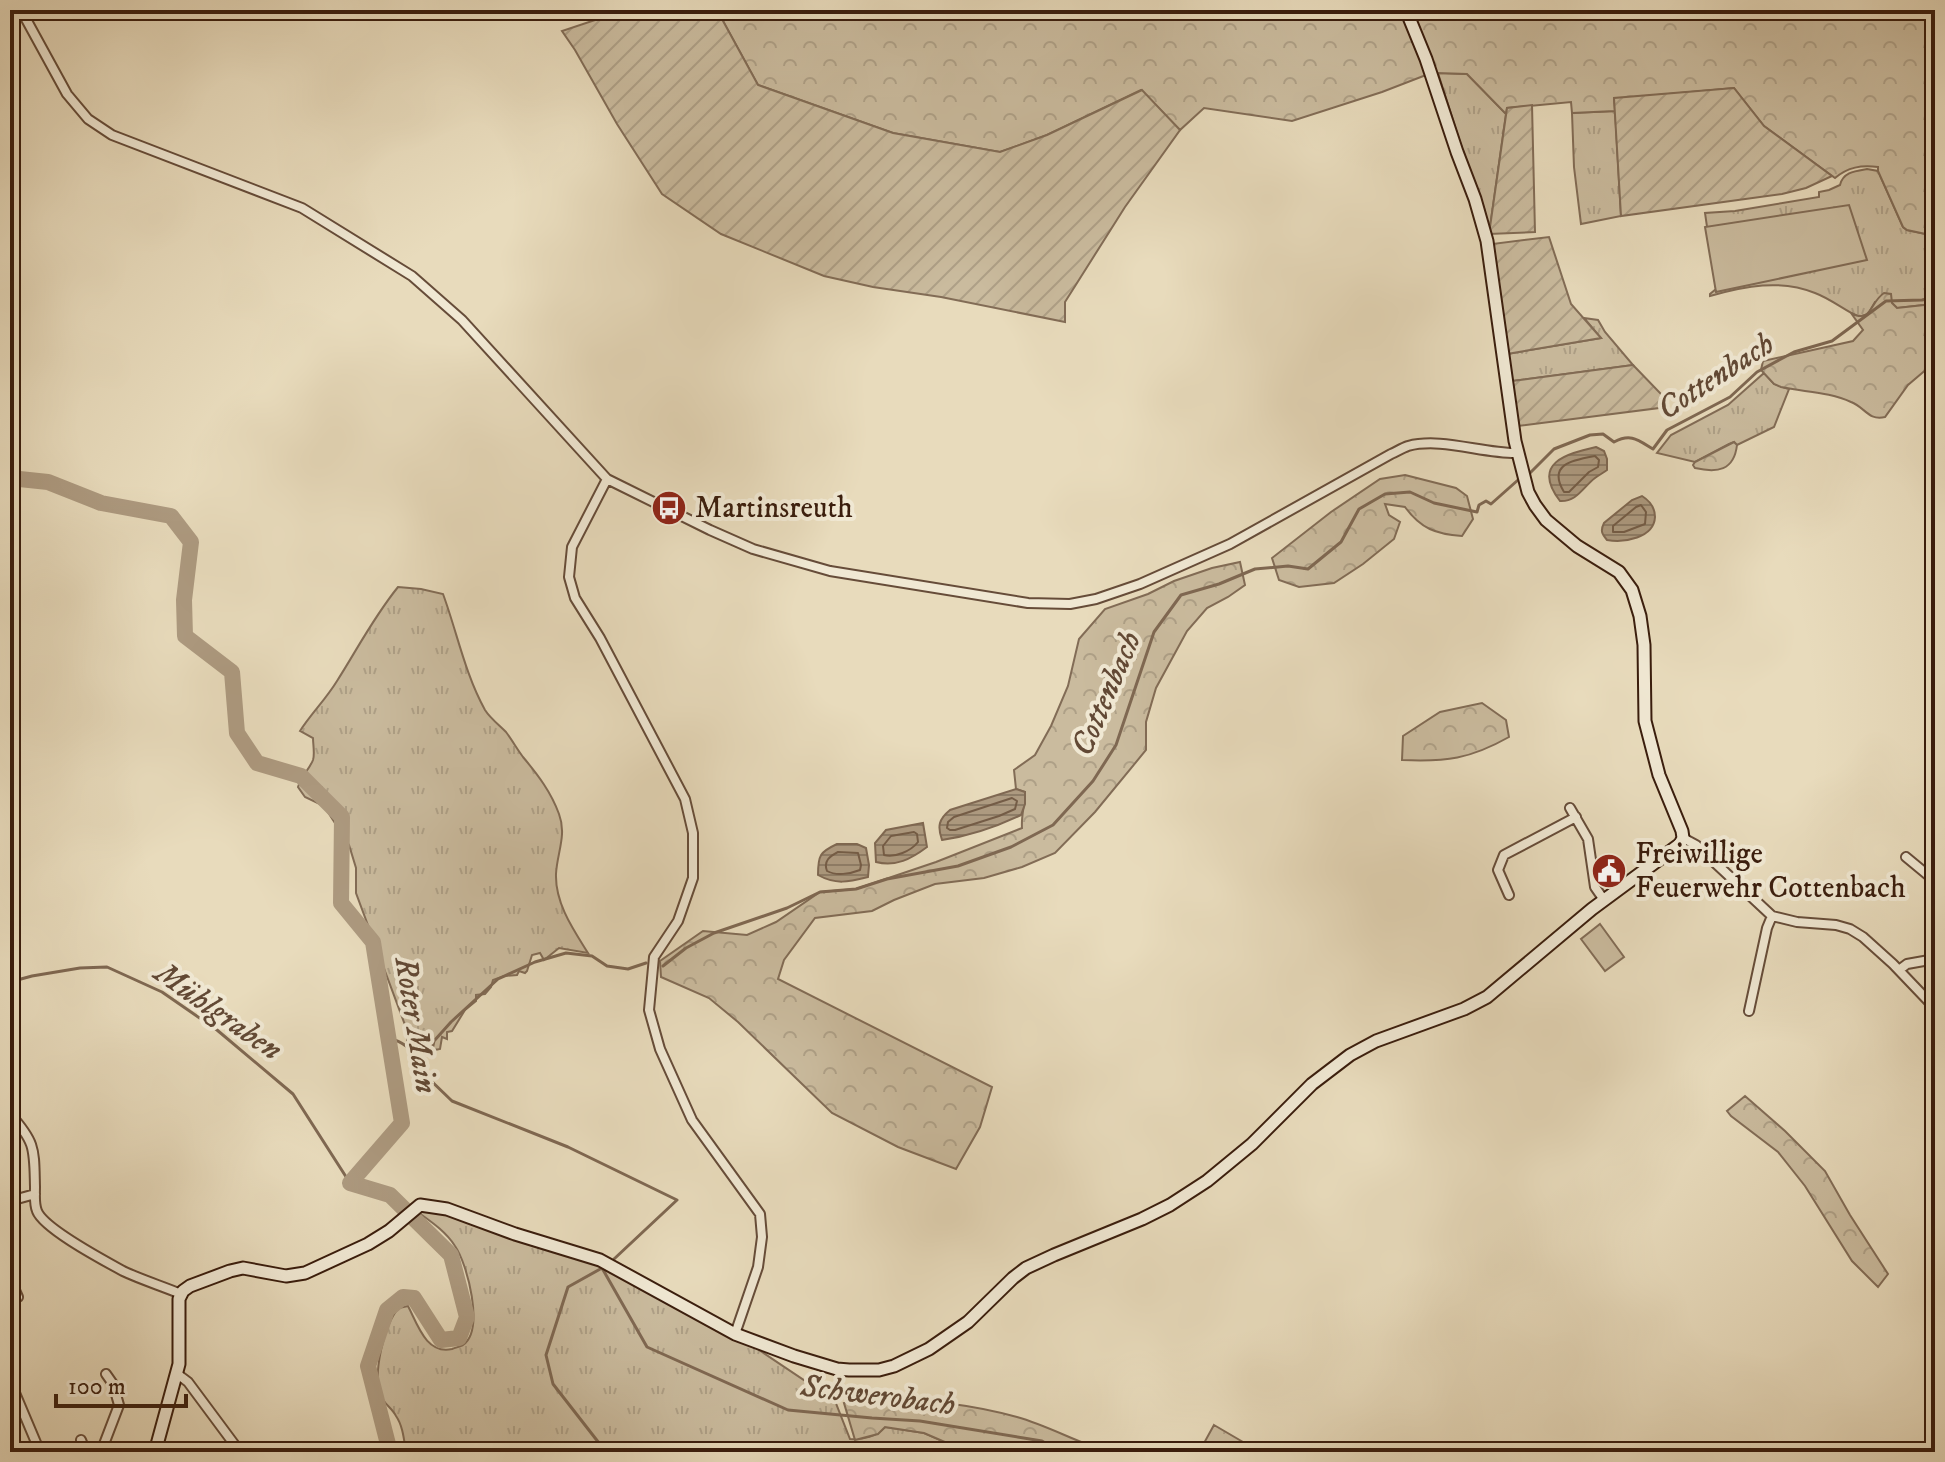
<svg xmlns="http://www.w3.org/2000/svg" width="1945" height="1462" font-family="'IM FELL DW Pica',serif">
  <defs>
    <pattern id="grass-tufts" width="24" height="20" patternUnits="userSpaceOnUse" patternTransform="scale(2)"><rect width="24" height="20" fill="#cabb9e"/><path d="M3 7l-1-3M5 7V3M7 7l1-3M15 17l-1-3M17 17v-4M19 17l1-3" fill="none" stroke="#aea087"/></pattern>
    <pattern id="forest-crowns" width="20" height="18" patternUnits="userSpaceOnUse" patternTransform="scale(2)"><rect width="20" height="18" fill="#cabb9e"/><path d="M2 6a3 3 0 1 1 6 0M12 15a3 3 0 1 1 6 0" fill="none" stroke="#aea087"/></pattern>
    <pattern id="garden-furrows" width="10" height="10" patternUnits="userSpaceOnUse" patternTransform="scale(2)"><rect width="10" height="10" fill="#cabb9e"/><path d="M-1 1l2-2M0 10L10 0M9 11l2-2" fill="none" stroke="#aea087"/></pattern>
    <pattern id="water-rules" width="6" height="5" patternUnits="userSpaceOnUse" patternTransform="scale(2)"><rect width="6" height="5" fill="#ad9a80"/><path d="M0 2.5h6" fill="none" stroke="#8e7d67"/></pattern>
  </defs>
  <rect width="100%" height="100%" fill="#e8dbbc"/>
  <filter id="stains"><feTurbulence type="fractalNoise" baseFrequency=".0025" numOctaves="4"/><feColorMatrix values="0 0 0 0 .2 0 0 0 0 .09 0 0 0 0 .02 0 0 0 .5 -.17"/></filter>
  <radialGradient id="worn" r=".72"><stop offset=".6" stop-color="#630" stop-opacity="0"/><stop offset="1" stop-color="#630" stop-opacity=".3"/></radialGradient>
  <path fill="url(#grass-tufts)" stroke="#826c56" stroke-width="2" d="M1438,73L1467,74L1506,114L1489,234L1484,208L1460,142Z
    M1615,111L1621,216L1581,224L1574,167L1572,113Z
    M1867,169L1878,171L1903,227L1907,230L1935,236V297L1924,305L1897,308L1892,303L1875,302L1868,314L1859,317C1844,310 1831,299 1815,293C1780,279 1745,286 1710,296V294L1716,289L1705,213L1735,211L1819,197V192L1829,190L1840,185C1843,172 1855,171 1867,169Z
    M1584,318L1598,320L1605,332L1633,365L1512,381L1507,354L1601,338Z
    M1764,373L1774,384L1789,389L1774,427L1737,445L1734,442L1729,444L1695,462L1657,453L1671,435L1728,405Z
    M398,587L421,589L443,594C457,632 465,674 485,710C490,718 499,725 506,732C512,740 517,749 523,757C538,775 551,792 559,814C567,835 557,853 556,874C555,903 573,929 588,953L559,948L544,960L540,953L532,955L527,971L525,973L519,971L517,975L504,976L493,980L491,987L485,994L476,995V1001L465,1010L452,1031L447,1032V1039L442,1037L440,1049L422,1053L407,1045V1034L405,1025L356,893V868L349,845L324,806L305,797L298,787C301,776 309,770 313,760C315,754 313,745 313,738L300,731C311,714 326,699 337,681C358,648 373,618 398,587Z
    M434,1210L593,1261L753,1346L835,1401L850,1439C863,1440 877,1436 885,1427L924,1433L968,1452H406C404,1440 403,1426 396,1416C392,1408 384,1404 381,1396C372,1377 384,1322 399,1308L408,1306C417,1323 426,1355 452,1349C454,1348 462,1346 463,1345C485,1330 467,1263 455,1246C446,1232 433,1223 419,1213L422,1211Z"/>
  <path fill="url(#forest-crowns)" stroke="#826c56" stroke-width="2" d="M717,10H1935V236L1907,230L1903,227L1878,171V167C1861,165 1848,167 1835,178L1764,126L1734,88L1614,99L1615,111L1572,113L1571,102L1507,108L1506,114L1467,74L1437,73L1426,75L1382,92L1292,121L1204,108L1180,130L1141,90L1047,135L1000,152L893,133L758,85Z
    M1884,293L1891,294L1892,303L1897,308L1924,305L1935,297V316C1918,328 1936,346 1935,362L1908,385L1885,417C1868,421 1865,407 1851,402C1830,392 1804,392 1781,387L1774,384L1761,370L1763,361L1853,341L1863,330L1851,313C1872,324 1869,303 1884,293Z
    M1734,442L1737,445C1734,471 1717,473 1695,468L1693,465L1695,462Z
    M1405,475L1456,488L1467,496L1473,519L1462,536C1436,534 1421,529 1405,507L1385,504L1389,515L1400,522L1394,539L1363,564L1334,583L1299,587L1279,580L1272,558L1331,512L1380,479Z
    M1240,562L1245,585L1228,597L1207,608L1187,631L1156,688L1146,722V750L1095,812L1055,853L1022,867L984,878L935,884L894,900L872,911L815,918L784,960L778,979L992,1087L980,1127L956,1169L898,1147L832,1113L738,1022L709,998L661,977L660,961L703,931L747,935L776,922L820,892L856,889L936,862L1022,828C1021,815 1025,805 1025,792L1016,789L1014,770L1035,755L1051,726L1068,686L1079,639L1105,609L1148,594L1174,581L1212,568Z
    M1482,703L1506,720L1509,737C1470,759 1446,762 1402,760L1403,736L1440,712Z
    M1745,1096L1785,1131L1825,1171L1850,1215L1888,1274L1878,1287L1852,1261L1805,1186L1778,1152L1731,1116L1727,1111Z
    M875,1399C923,1399 970,1404 1017,1417C1049,1426 1078,1443 1109,1452H968L924,1433L885,1427L878,1434L855,1440L844,1403Z
    M1214,1425L1260,1452H1179L1203,1445Z"/>
  <path fill="url(#garden-furrows)" stroke="#826c56" stroke-width="2" d="M625,10H717L758,85L893,133L1000,152L1047,135L1142,90L1180,130L1125,207L1065,302V322L941,297L873,287L824,276L721,234L662,194L617,124L575,50L562,31Z
    M1734,88L1764,126L1832,176L1806,188L1782,194L1621,216L1614,98Z
    M1532,105L1535,232L1489,234L1507,108Z
    M1549,237L1571,304L1601,338L1507,354L1492,244Z
    M1633,365L1662,395L1659,408L1518,426L1512,381Z"/>
  <path fill="#cabb9e" stroke="#826c56" stroke-width="2" d="M1849,205L1867,260L1716,292L1705,227Z
    M1600,924L1624,957L1605,971L1581,939Z"/>
  <path fill="url(#water-rules)" stroke="#7f6852" stroke-width="2" d="M1596,447L1604,451L1607,459V470C1603,473 1599,475 1595,478C1583,487 1577,502 1560,501C1531,463 1566,454 1596,447Z
    M1642,496C1650,501 1655,507 1655,517C1654,538 1624,543 1607,540C1602,534 1600,531 1604,523L1632,500Z
    M1016,789L1025,792V804L1021,815C996,827 970,836 942,840C937,826 939,819 950,810Z
    M923,823L927,847C911,859 896,867 876,862L875,843L886,830Z
    M837,844H857L866,848L869,865L868,877C848,882 836,885 818,875C818,855 820,852 837,844Z"/>
  <g fill="none" stroke-linecap="round" stroke-linejoin="round">
    <path stroke="#745c46" stroke-width="2" d="M1595,456L1599,460L1598,467L1589,472L1569,492H1564C1547,464 1573,460 1595,456Z
      M1641,505L1646,512L1645,524L1624,532H1613V526L1636,507Z
      M1012,798L1017,801L1015,809L999,816L955,830H950L947,828L948,822L954,817Z
      M914,832L917,834L918,842C911,851 895,858 884,855L883,846L891,836Z
      M838,852L858,853L861,865L860,870C850,874 836,876 827,871C823,861 830,856 838,852Z"/>
    <path stroke="#7f6852" stroke-width="3" d="M1529,474L1554,449L1590,435L1603,434L1614,442C1631,433 1638,440 1653,449L1667,430L1730,397L1757,372L1794,352L1832,341L1886,301L1922,300L1935,297
      M663,966L686,948L714,933L787,908L820,892L856,889L887,879L958,866L1011,847L1053,825L1093,781L1116,745L1154,632L1181,595L1219,584L1255,569L1288,566L1308,569L1341,542L1359,509L1385,494L1410,492L1434,503L1477,512L1479,505L1486,501L1491,504L1518,480
      M10,982L32,976L80,968L107,967L162,992L217,1030L293,1094L350,1183
      M390,1039C408,1041 410,1057 431,1054L434,1041L451,1022L498,979L535,962L566,953L592,956L607,966L628,969L646,963
      M422,1055L423,1073L452,1101L568,1147L677,1200L614,1259
      M606,1452L553,1384L546,1355L568,1287L602,1268L647,1347L788,1410L872,1418L920,1421L1042,1441L1059,1452"/>
    <path stroke="#ad9a80" stroke-width="16" d="M10,478L48,482L101,503L171,516L191,542L184,600L185,636L232,672L237,733L257,763L301,776L342,817L341,903L373,942L402,1123L350,1183L390,1195L451,1255L467,1317L459,1338L441,1340L414,1298L403,1297L387,1310L368,1366L390,1452"/>
    <g stroke="#664c39" stroke-width="12">
      <path id="street" d="M21,10L67,94L88,119L112,135L302,208L412,276L462,320L607,479L710,530L753,549L830,571L1028,603L1070,604L1096,599L1140,584L1230,544L1391,454C1396,452 1402,448 1408,446C1442,437 1483,454 1518,453
        M607,479L572,547L569,577L575,598L600,638L685,799L693,833V878L678,921L654,957L649,1010L660,1049L692,1120L760,1214L762,1237L758,1267L735,1334
        M1570,808L1588,839L1595,887L1604,900
        M1683,838L1696,845L1772,916L1797,922L1836,925L1850,929L1863,937L1893,964L1935,1008
        M1906,857L1935,881
        M1509,895L1498,870L1504,855L1576,817
        M1899,970L1907,964L1935,959
        M1749,1011L1767,928L1772,916
        M10,1114C36,1143 34,1149 35,1187C35,1194 34,1204 37,1211C44,1229 105,1261 123,1271C142,1280 162,1286 181,1294
        M10,1201L35,1194
        M10,1279L18,1297
        M176,1373L188,1382L240,1452
        M10,1381L40,1452
        M81,1440L86,1452
        M101,1452L119,1405L113,1384L106,1374"/>
    </g>
    <g stroke="#3a1d0d" stroke-width="15">
      <path id="secondary" d="M155,1452L179,1364V1299L183,1291L190,1286L230,1271L243,1268L286,1276L305,1273L368,1244L389,1231L420,1205L447,1209L515,1234L600,1260L735,1334L794,1356L837,1369L849,1370H879L894,1366L929,1349L968,1322L1013,1278L1026,1268L1054,1255L1142,1219L1170,1205L1207,1181L1252,1144L1312,1084L1350,1055L1376,1041L1464,1009L1487,997L1592,909L1680,844L1683,838L1682,831L1659,775L1645,721L1644,645L1640,616L1632,590L1619,572L1577,546L1546,520L1535,505L1528,492L1515,441L1487,241L1475,199L1457,152L1426,59L1406,10"/>
    </g>
    <use href="#street" stroke="#f0e8d3" stroke-width="8"/>
    <use href="#secondary" stroke="#f0e8d3" stroke-width="11"/>
  </g>
  <defs>
    <g id="bus-disc" transform="scale(1.8)"><circle r="9.5" fill="#8f2418" stroke="#f0e8d3"/><path d="M-5-6H5V4H4V6H2V4H-2V6H-4V4H-5ZM-3.5-4V0h7V-4ZM-3.5 1.2v1.5H-2V1.2ZM2 1.2v1.5H3.5V1.2Z" fill="#fff"/></g>
    <g id="civic-disc" transform="scale(1.8)"><circle r="9.5" fill="#8f2418" stroke="#f0e8d3"/><path d="M-.6-6.5H3V-4.5H.6V-3L4-1V1h2V6H-6V1h2V-1L-.6-3ZM-1.2 2.5V6h2.4V2.5Z" fill="#fff"/></g>
  </defs>
  <g fill-rule="evenodd">
    <use href="#bus-disc" x="669" y="508"/>
    <use href="#civic-disc" x="1609" y="871"/>
  </g>
  <g text-anchor="middle" dominant-baseline="central" stroke-width="8" stroke-linejoin="round" paint-order="stroke">
    <g font-size="30" fill="#3a1d0d" stroke="#f0e8d3" text-anchor="start">
      <text x="695" y="508">Martinsreuth</text>
      <text x="1635" y="854">Freiwillige<tspan x="1635" dy="34">Feuerwehr Cottenbach</tspan></text>
    </g>
    <g font-size="32" font-style="italic" fill="#624935" stroke="#f0e8d3">
      <text transform="translate(1716 377) rotate(-33)">Cottenbach</text>
      <text transform="translate(1107 694) rotate(-67)">Cottenbach</text>
      <text transform="translate(218 1012) rotate(35)">Mühlgraben</text>
      <text transform="translate(415 1025) rotate(81)">Roter Main</text>
      <text transform="translate(878 1396) rotate(7)">Schwerobach</text>
    </g>
  </g>
  <rect width="1945" height="1462" fill="none" stroke="#e8dbbc" stroke-width="40"/>
  <rect x="12" y="12" width="1921" height="1438" fill="none" stroke="#3a1d0d" stroke-width="4"/>
  <rect x="20" y="20" width="1905" height="1422" fill="none" stroke="#3a1d0d" stroke-width="2"/>
  <path d="M56 1394v12h130v-12" fill="none" stroke="#3a1d0d" stroke-width="4"/>
  <text x="68" y="1394" font-size="24" fill="#3a1d0d" stroke="#f0e8d3" stroke-width="6" paint-order="stroke">100 m</text>
  <rect width="100%" height="100%" filter="url(#stains)"/>
  <rect width="100%" height="100%" fill="url(#worn)"/>
</svg>
